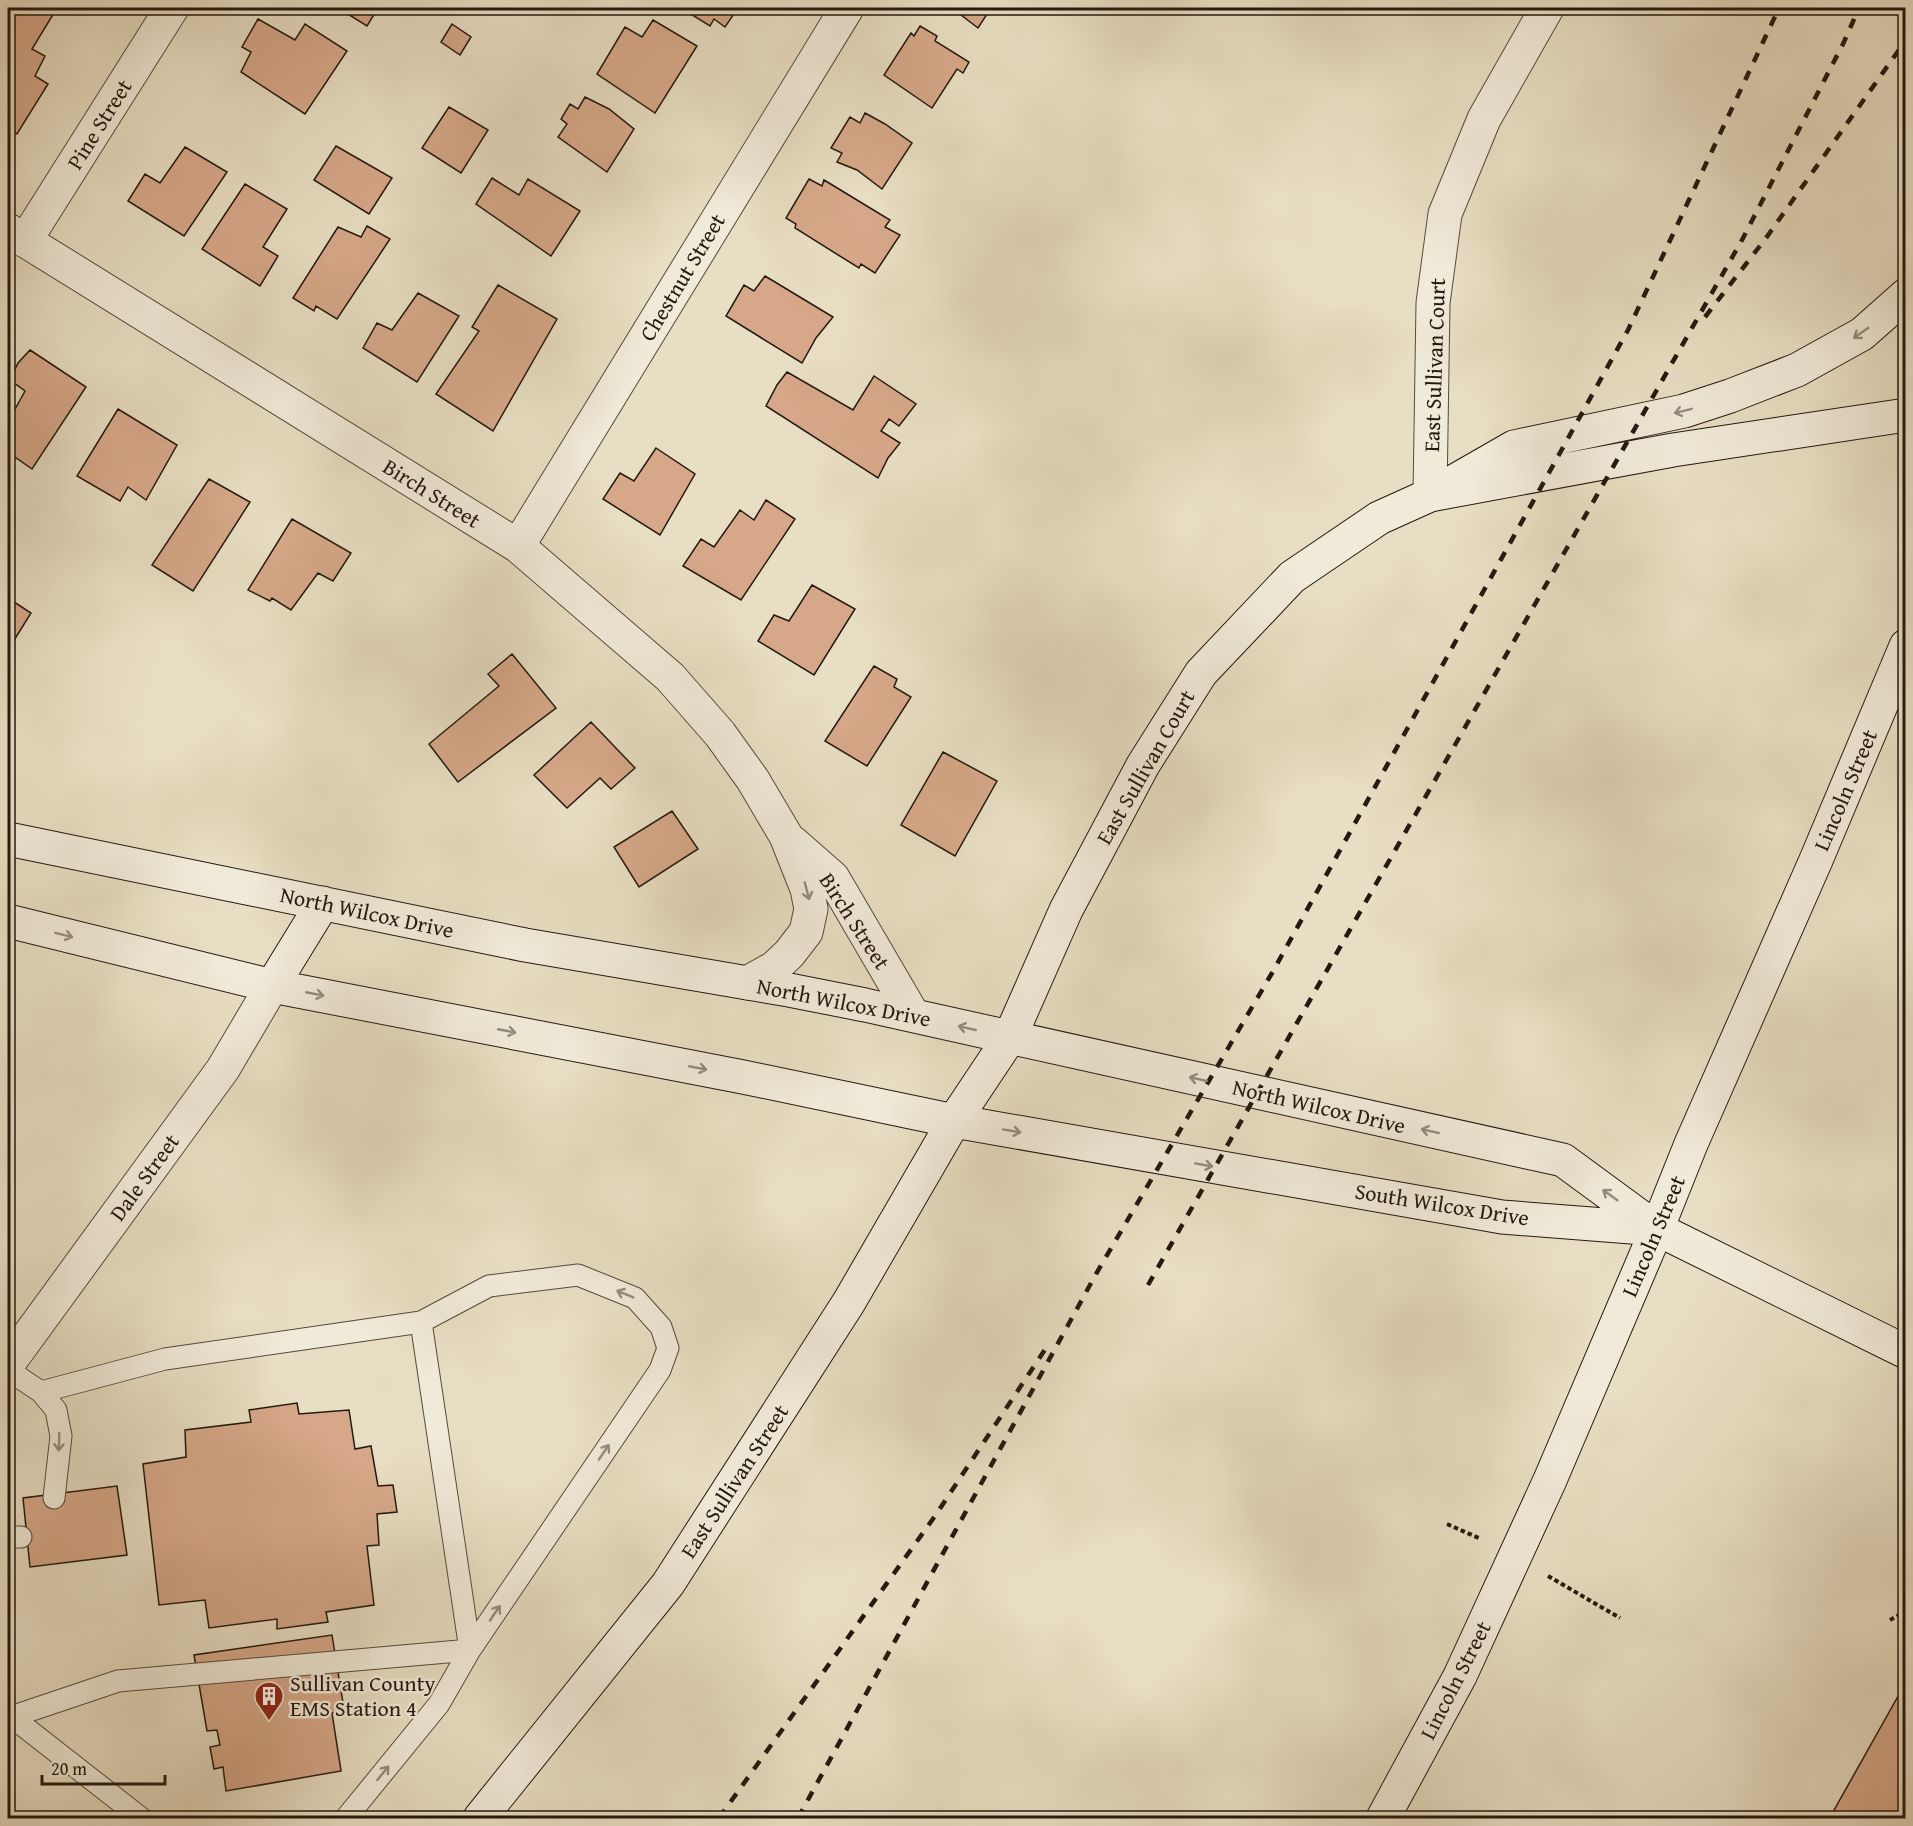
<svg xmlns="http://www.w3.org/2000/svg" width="1913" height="1826" font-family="'Gentium Book Plus',serif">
  <rect width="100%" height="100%" fill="#e8dec3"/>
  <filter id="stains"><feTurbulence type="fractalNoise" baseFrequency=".00333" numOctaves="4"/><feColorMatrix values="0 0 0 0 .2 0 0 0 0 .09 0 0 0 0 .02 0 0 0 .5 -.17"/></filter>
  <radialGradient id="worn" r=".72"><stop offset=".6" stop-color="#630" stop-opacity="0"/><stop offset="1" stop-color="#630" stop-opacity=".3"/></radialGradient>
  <path fill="#d6a889" stroke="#241810" stroke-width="1.5" d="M10,8H57L32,49L45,56L35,76L48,84L17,134L8,127V11Z
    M338,8H378L367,26Z
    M681,8H738L725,27L714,19L710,26Z
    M952,8H991L978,28Z
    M258,19L295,40L305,24L347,51L305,114L241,72L251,52L242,47Z
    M653,20L697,46L655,113L597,74L625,27L642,37Z
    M452,24L471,37L460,55L441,42Z
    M920,26L937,36L935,41L969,62L963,73L957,69L932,108L884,75L911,33L914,36Z
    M585,97L609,109L634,129L607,172L558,137L567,124L561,119L570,104L578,109Z
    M449,107L488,130L461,173L422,148Z
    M865,113L885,124L912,143L882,189L857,170L837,162L842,153L831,148L850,117L860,123Z
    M336,146L392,178L369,214L314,180Z
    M185,147L227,172L184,236L128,201L145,174L160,183Z
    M492,178L519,195L528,179L580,211L551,256L476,204Z
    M809,179L822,186L824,180L890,220L885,227L900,235L875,273L861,264L859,268L795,228L796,224L786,218Z
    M245,184L287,209L263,247L278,256L260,286L202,249Z
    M367,226L390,239L337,319L316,306L314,311L293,298L338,227L361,237Z
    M765,276L833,317L816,338L802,363L726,316L744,285L754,291Z
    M498,285L557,319L493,431L436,394L479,331L472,327Z
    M418,293L459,316L417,382L363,348L377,323L392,330Z
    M30,350L86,387L32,469L8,452V422L25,391L10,380L18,363Z
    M787,372L853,410L874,376L916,404L899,426L889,419L881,431L900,443L888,458L878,478L766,406L777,385Z
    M118,409L177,445L146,500L128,487L120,501L77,476Z
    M656,448L695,474L660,535L603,499L620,473L634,481Z
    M209,479L250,502L193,591L152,565Z
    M766,500L795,519L741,600L683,566L701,539L714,547L740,510L754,520Z
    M292,519L351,553L333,581L318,573L291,610L272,598L270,601L248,590Z
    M812,585L855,609L814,675L758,641L774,615L789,621Z
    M8,598L31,613L8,650Z
    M512,654L556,708L458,782L429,744L499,686L488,674Z
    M874,666L897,679L894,687L911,697L867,766L825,741Z
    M591,722L635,768L611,789L600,778L567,808L534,775Z
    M943,752L997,781L955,856L901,825Z
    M672,811L698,849L639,887L614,847Z
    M297,1403L299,1414L349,1410L355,1449L371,1446L378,1486L393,1485L397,1512L377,1514L379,1545L367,1546L374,1605L326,1612L328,1622L277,1629V1619L209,1628L205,1600L159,1605L143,1464L186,1457L185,1430L251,1422L249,1410Z
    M117,1486L127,1555L30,1567L23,1498Z
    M332,1635L344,1709L332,1713L341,1771L226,1791L223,1767L214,1769L210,1747L220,1745L217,1730L207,1731L194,1655Z
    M1906,1682V1818H1845L1833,1812Z"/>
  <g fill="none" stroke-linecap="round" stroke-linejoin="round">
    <g stroke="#554a3d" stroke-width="23">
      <path id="lane" d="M8,1370L41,1392L165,1359L421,1322L470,1650L118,1681L11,1717
        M41,1392L56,1410L61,1436L54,1498
        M8,1537H21
        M8,1714L141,1818
        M346,1818L439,1704L470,1650L660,1370L668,1348L661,1327L635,1298L578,1275L489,1286L421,1322"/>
    </g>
    <g stroke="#554a3d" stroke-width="35">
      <path id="street" d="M8,230L518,546L670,677L720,734L753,780L786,836L807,889L811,909L806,932L789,954L774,968L747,983
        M25,241L172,8
        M1430,495L1433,303L1445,214L1484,119L1547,8
        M518,546L847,8
        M792,842L833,878L913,1015
        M8,1364L223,1069L272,986"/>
    </g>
    <g stroke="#241810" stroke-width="35">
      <path id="secondary" d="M1453,482L1514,447L1684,411L1730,396L1797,370L1862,334L1906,295
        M8,839L525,945L789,990L865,1005L1563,1160L1657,1229
        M8,921L272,986L743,1077L954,1121L1502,1217L1657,1229L1906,1352
        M272,986L323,903
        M480,1818L668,1584L849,1302L954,1121L1010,1037L1066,910L1143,765L1201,673L1292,577L1379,518L1430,495L1673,450L1906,415
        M1383,1818L1460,1676L1550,1480L1657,1229L1691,1144L1816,860L1906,646"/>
    </g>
    <path stroke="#241810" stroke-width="4" stroke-dasharray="4.5 3" stroke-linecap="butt" d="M1447,1524L1481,1539
      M1548,1576L1620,1618
      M1890,1620L1906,1611"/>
    <use href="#lane" stroke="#f0ead8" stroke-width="21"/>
    <use href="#street" stroke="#f0ead8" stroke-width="33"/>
    <use href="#secondary" stroke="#f0ead8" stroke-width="33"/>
    <path stroke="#241810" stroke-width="4.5" stroke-dasharray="10 10" stroke-linecap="butt" d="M1705,317L1766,238L1906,40
      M1148,1285L1742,240L1843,44L1859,8
      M719,1818L935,1516L1046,1348
      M798,1818L1096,1274L1272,973L1628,330L1779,8"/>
  </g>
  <defs><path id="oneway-shaft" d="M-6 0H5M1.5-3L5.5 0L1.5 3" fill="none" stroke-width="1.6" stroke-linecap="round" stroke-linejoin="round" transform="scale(1.5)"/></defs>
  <g stroke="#948c7e">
    <use href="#oneway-shaft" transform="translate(1861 333) rotate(145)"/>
    <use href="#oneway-shaft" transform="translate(1683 411) rotate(166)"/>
    <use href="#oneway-shaft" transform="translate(807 891) rotate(75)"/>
    <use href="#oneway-shaft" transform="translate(64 935) rotate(14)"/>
    <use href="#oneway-shaft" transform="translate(315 994) rotate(11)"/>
    <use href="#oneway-shaft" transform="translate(967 1028) rotate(-167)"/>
    <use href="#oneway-shaft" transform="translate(507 1031) rotate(11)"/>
    <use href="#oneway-shaft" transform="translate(698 1068) rotate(11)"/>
    <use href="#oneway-shaft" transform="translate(1198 1079) rotate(-167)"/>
    <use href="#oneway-shaft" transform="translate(1012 1131) rotate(10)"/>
    <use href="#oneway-shaft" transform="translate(1430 1131) rotate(-167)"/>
    <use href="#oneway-shaft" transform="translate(1204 1165) rotate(10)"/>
    <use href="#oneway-shaft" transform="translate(1610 1195) rotate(-144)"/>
    <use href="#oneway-shaft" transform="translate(625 1294) rotate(-158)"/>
    <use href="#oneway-shaft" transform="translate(59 1442) rotate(92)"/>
    <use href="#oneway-shaft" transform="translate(604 1452) rotate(-56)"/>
    <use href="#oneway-shaft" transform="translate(495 1613) rotate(-56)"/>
    <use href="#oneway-shaft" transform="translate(383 1773) rotate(-51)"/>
  </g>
  <defs>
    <g id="building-pin" transform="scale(1.5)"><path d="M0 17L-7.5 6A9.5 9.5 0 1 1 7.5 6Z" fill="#8f2418" stroke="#f0ead8"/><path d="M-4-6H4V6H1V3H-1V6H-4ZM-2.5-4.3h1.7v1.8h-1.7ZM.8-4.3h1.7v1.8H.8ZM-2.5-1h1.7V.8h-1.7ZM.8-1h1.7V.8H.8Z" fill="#fff"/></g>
  </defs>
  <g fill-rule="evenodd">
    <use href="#building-pin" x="269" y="1696"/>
  </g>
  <g text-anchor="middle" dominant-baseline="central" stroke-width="5" stroke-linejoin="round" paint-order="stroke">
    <g font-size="22" fill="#241810" stroke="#f0ead8">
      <text transform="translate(99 124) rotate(-58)">Pine Street</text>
      <text transform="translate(682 277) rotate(-59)">Chestnut Street</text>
      <text transform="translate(1434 365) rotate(-88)">East Sullivan Court</text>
      <text transform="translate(432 493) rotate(32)">Birch Street</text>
      <text transform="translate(1145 767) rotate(-60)">East Sullivan Court</text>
      <text transform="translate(1845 790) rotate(-67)">Lincoln Street</text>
      <text transform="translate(367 912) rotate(12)">North Wilcox Drive</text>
      <text transform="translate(855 921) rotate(57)">Birch Street</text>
      <text transform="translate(844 1002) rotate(11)">North Wilcox Drive</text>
      <text transform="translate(1319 1106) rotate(13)">North Wilcox Drive</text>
      <text transform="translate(144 1177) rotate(-54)">Dale Street</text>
      <text transform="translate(1442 1204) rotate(9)">South Wilcox Drive</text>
      <text transform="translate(1653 1236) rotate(-67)">Lincoln Street</text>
      <text transform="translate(734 1481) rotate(-57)">East Sullivan Street</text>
      <text transform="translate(1455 1680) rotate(-63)">Lincoln Street</text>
    </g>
    <g font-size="22" fill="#241810" stroke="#f0ead8" text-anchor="start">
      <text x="290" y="1683">Sullivan County<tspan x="290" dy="25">EMS Station 4</tspan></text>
    </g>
  </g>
  <rect width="1913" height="1826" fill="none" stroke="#e8dec3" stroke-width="30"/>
  <rect x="9" y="9" width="1895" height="1808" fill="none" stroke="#241810" stroke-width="3"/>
  <rect x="15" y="15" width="1883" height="1796" fill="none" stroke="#241810" stroke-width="1.5"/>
  <path d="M42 1775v9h123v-9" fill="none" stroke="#241810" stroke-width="3"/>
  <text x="51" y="1775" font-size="18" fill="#241810" stroke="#f0ead8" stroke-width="4.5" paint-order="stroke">20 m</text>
  <rect width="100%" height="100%" filter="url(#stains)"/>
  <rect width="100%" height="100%" fill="url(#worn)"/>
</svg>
